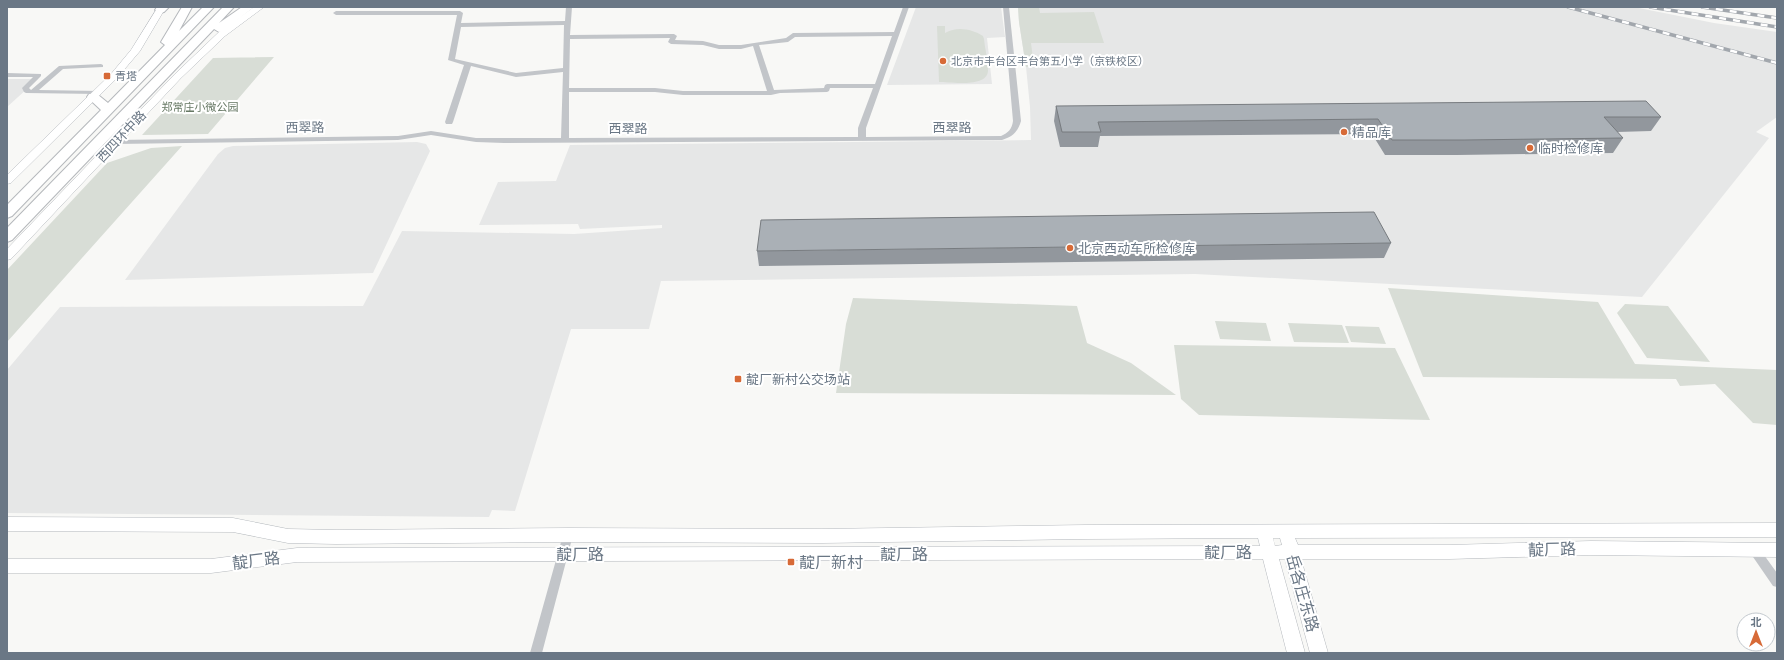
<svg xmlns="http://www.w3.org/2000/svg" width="1784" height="660" font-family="Quicksand,'Noto Sans SC',sans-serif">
  <rect width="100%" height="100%" fill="#f8f8f6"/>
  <path fill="#e6e7e7" d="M916,7H1001L1005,37L987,38L992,84L887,85Z
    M1018,7H1634L1714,23L1777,32V117L1756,132L1769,138L1642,297L1195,274L661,281L649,329H571L515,511L492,510L489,517L7,513V370L60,307L363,306L402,231L574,234L662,228V225L580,229L578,224L479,225L498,182L556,181L570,145L1031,140L1030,107L1026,67L1019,22Z
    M7,79H38L7,107Z
    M417,142L426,144L430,151L373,273L125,280L218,154L225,148L233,146Z"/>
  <path fill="#d8ddd6" d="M1018,7H1039L1040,13L1094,12L1104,43H1031L1034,66L1026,67L1019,22Z
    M937,26H945V33C957,26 972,29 983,36L984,39C985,49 988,60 988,71C987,88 950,82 939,82Z
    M274,57L208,134L142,135L213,58Z
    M182,146L7,342V270L107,163L151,148Z
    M1388,288L1598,302L1635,364L1777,370V425L1753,423L1715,384L1680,386L1676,379L1423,377Z
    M853,298L1077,306L1087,343L1131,363L1176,395L836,393L846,324Z
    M1625,304L1668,306L1710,362L1647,358L1617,313Z
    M1215,321L1266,323L1271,341L1220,339Z
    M1288,323L1342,325L1349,343L1294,342Z
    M1345,326L1379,327L1386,344L1351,342Z
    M1174,345L1395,348L1430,420L1199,415L1181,399Z"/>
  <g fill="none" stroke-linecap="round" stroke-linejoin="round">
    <g stroke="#b5b9be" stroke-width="1">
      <path id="secondary" d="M158,7H166L140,51L117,78L11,183L7,184V175L111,74L131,50Z
        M254,7H264L225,36L181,78L11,259L7,260V249L175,74L219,32Z
        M7,517L233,518L288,529L336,530L568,528L822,529L1086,525L1777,523V537L1295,538L1298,545H1449L1591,541L1777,543V557L1591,555L1449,559H1301L1328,653H1310L1285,559H1279L1305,653H1287L1263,559L297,562L211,573H7V559H211L297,548L1260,546L1258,538L1086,539L822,543L568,542L336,544L288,543L233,532L7,531ZM1273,538H1280L1282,545L1275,546Z"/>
    </g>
    <g stroke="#b5b8bc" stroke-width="2">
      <path id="highway" d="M157,7H169L164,12L160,13L155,10Z
        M182,7H192L179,31L203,7H214L12,216L7,218V205L101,110L87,97L89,94H97L108,103L165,45L161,42Z
        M223,7H234L219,23L242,7H254L223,31L219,32L214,29L12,240L7,242V228Z"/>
    </g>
    <path fill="#c2c5c9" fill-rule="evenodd" d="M566,7H572L570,35L674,34L677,36L675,40L703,41L719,45H741L786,38L793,33L894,32L903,7H909L866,128V137L1001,136C1008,133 1012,129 1013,121L1003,7H1009L1021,121C1018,132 1012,137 1002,140L504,143L476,142L431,135L398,140L116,144L112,142L116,140L398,136L431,131L476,138H561L563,72L516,77L471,66L453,122L452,124H446L445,122L464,65L448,60L457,15H336L333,13L336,11H460L463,13L461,23L565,21ZM564,25L563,68L516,73L455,59L461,27ZM892,36L875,84H827L825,85L824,88L774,90L759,45L788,42L795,37ZM670,38L668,42L671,44L703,45L719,49H741L753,46L767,91H683L655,88H569L570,39ZM830,88H873L858,128V137L569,138V92H655L683,95H771L780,93L827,92L829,91Z
      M101,64L103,65V67L63,69L39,90L100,91L101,92L98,94L26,93L24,92L22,88L33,77H7V73L41,74V76L29,88L31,90L59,66Z
      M568,530L572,532L573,535L542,653H530L563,535L564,532Z
      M1755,546L1759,548L1777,573V587L1773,586L1751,554L1750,551L1751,548Z"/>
    <use href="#secondary" fill="#fff" fill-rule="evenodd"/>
    <use href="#highway" fill="#fff" fill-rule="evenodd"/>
    <g stroke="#a2a7ad" stroke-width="3.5">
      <path id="rail" d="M1568,7L1777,63
        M1650,7L1777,27
        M1702,7L1777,18"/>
    </g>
    <use href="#rail" stroke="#fff" stroke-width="2.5" stroke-dasharray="7" stroke-linecap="butt"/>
  </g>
  <path fill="#92979d" d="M1056,106L1661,117L1651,131L1617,132L1623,138L1613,153L1457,155H1385L1372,134L1100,136L1098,147H1060L1054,121Z
    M1391,243L1384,258L759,266L757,251Z"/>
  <path fill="#aab0b6" stroke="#777b7f" d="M1646,101L1661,117H1604L1623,138L1464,140H1392L1378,119L1098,122L1101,132H1062L1056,106Z
    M1374,212L1391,243L757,251L761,220Z"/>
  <g fill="#d76a37" stroke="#fff" stroke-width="1.5">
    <circle cx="943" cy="61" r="4"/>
    <rect x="103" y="72" width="8" height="8" rx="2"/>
    <circle cx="1344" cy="132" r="4"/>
    <circle cx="1530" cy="148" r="4"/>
    <circle cx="1070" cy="248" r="4"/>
    <rect x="734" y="375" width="8" height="8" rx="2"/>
    <rect x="787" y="558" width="8" height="8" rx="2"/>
  </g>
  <g text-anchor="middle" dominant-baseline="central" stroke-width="4" stroke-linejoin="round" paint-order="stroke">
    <g font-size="11" fill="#6a7785" stroke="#fff" text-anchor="start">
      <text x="951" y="61">北京市丰台区丰台第五小学（京铁校区）</text>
      <text x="115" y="76">青塔</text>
    </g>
    <g font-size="11" fill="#667864" stroke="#fff">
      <text x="200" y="107">郑常庄小微公园</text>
    </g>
    <g font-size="13" fill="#6a7785" stroke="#fff">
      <text transform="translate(305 127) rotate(-1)">西翠路</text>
      <text x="952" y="127">西翠路</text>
      <text x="628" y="128">西翠路</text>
      <text transform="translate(121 136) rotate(-47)">西四环中路</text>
    </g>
    <g font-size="13" fill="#6a7785" stroke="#fff" text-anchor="start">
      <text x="1352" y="132">精品库</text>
      <text x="1538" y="148">临时检修库</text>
      <text x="1078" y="248">北京西动车所检修库</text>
      <text x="746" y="379">靛厂新村公交场站</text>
    </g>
    <g font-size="16" fill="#6a7785" stroke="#fff">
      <text transform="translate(1552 549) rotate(-2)">靛厂路</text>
      <text x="1228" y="552">靛厂路</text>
      <text x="580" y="554">靛厂路</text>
      <text x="904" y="554">靛厂路</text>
      <text transform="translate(256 560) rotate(-7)">靛厂路</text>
      <text transform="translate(1303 593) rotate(74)">岳各庄东路</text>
    </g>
    <g font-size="16" fill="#6a7785" stroke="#fff" text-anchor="start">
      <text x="799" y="562">靛厂新村</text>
    </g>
  </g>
  <rect width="1784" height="660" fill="none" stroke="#6a7785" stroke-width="16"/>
  <g transform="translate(1756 632)"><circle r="19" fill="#ffffff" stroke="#c3c9ce"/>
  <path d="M0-3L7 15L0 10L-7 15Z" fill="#d76a37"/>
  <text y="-6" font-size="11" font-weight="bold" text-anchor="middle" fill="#6a7785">北</text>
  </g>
</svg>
